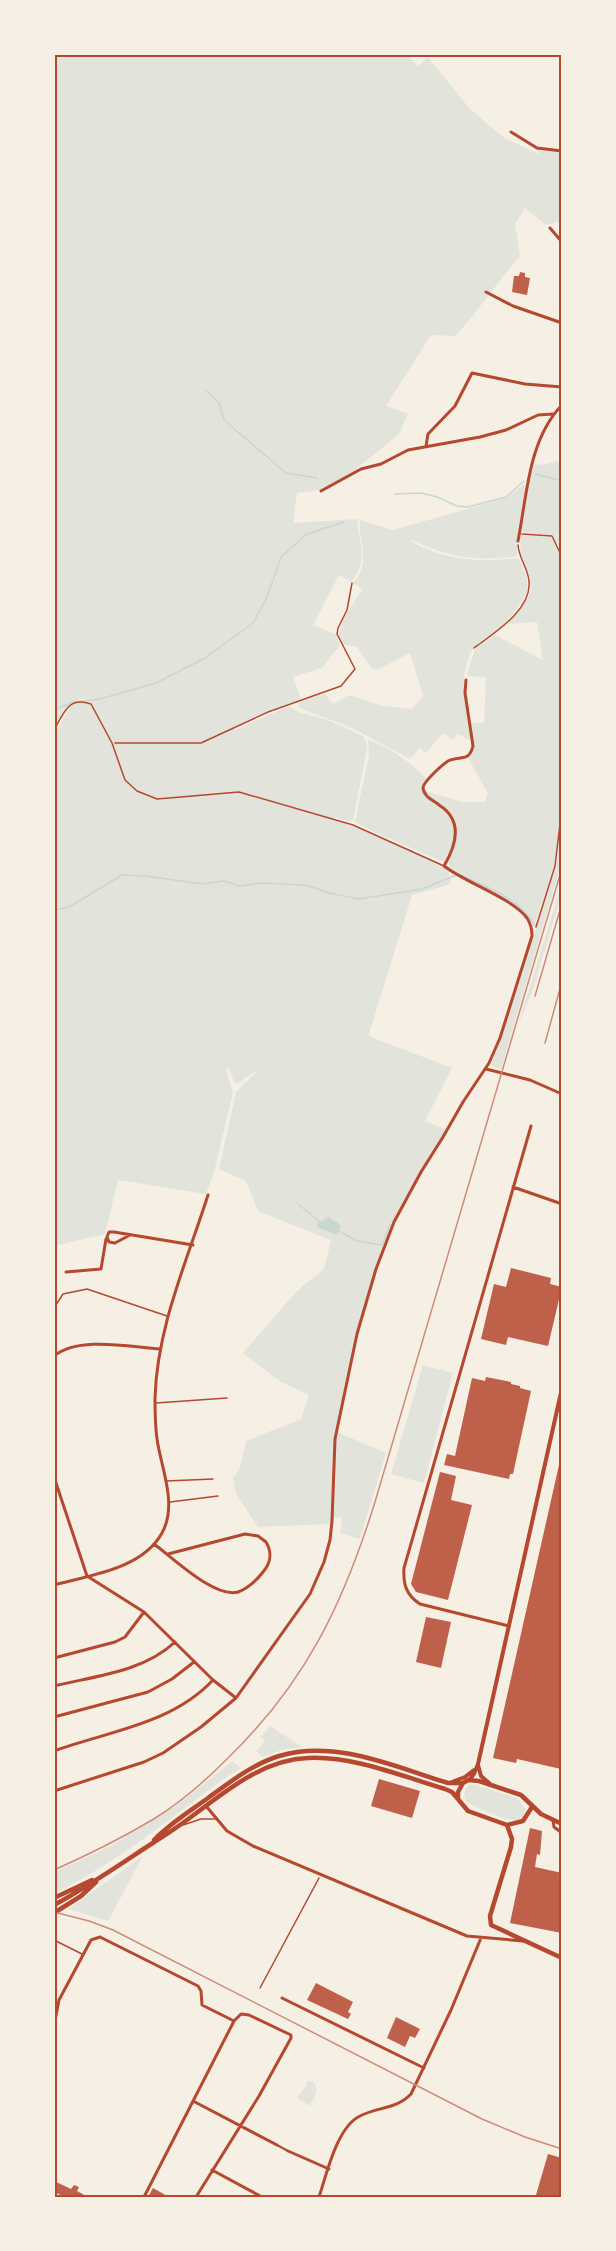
<svg xmlns="http://www.w3.org/2000/svg" width="616" height="2251" font-family="Karla,sans-serif">
  <rect width="100%" height="100%" fill="#f6efe4"/>
  <path fill="#e2e4dc" d="M54,54H406L418,66L428,57L470,109L503,137L538,154V150L562,152V221L546,225L525,208L515,224L520,256C497,282 479,311 455,336L431,335L386,406L408,414L399,434L350,474L321,490L297,493L293,523L357,519C359,542 369,563 351,582L339,575L313,625L336,634L340,645L322,668L293,677L301,699L267,711L233,727L235,730L289,706L301,713L328,720L363,736L367,744L366,754L353,820L350,822L335,817L334,820C353,826 435,857 447,870C450,874 450,879 451,884L412,895L369,1034L371,1037L452,1068L425,1121L447,1130C428,1160 409,1189 394,1221C363,1287 352,1361 337,1432L386,1453L360,1539L340,1533L342,1518L333,1517L332,1524L258,1527L236,1494L233,1478L240,1468L246,1441L301,1419L309,1395L281,1382L243,1353L297,1291L324,1269L331,1240L258,1211L246,1181L219,1169L236,1092L260,1068L237,1084L234,1082L229,1068L226,1069L233,1093L214,1172L206,1194L118,1180L105,1234L54,1246V734L73,704L89,699C70,696 63,712 54,726Z
    M562,460V554L553,535L525,533L522,530L528,485L534,465L546,464Z
    M525,484L517,541V556C479,562 446,557 412,540L410,541C442,560 482,563 518,558C531,583 532,589 514,612C508,619 503,627 495,632C488,637 477,642 473,649C456,675 467,713 471,741L458,734L453,740L443,733L426,753L420,748L410,759L350,727L299,708V703L302,701L325,694L333,704L349,695L383,706L412,709L423,696L410,653L377,670L372,669L357,647L342,644L338,635L344,618L362,589L353,583C372,563 358,543 360,520L393,530L506,498Z
    M521,535L551,537L562,559V804L554,866L534,927L523,911L449,868C447,849 467,833 451,813C443,804 431,801 425,791L462,802H485L488,793L468,758L473,750L470,723H484L486,677L467,676L475,649L495,635L543,660L537,622L508,624L527,599L531,591L530,577L520,556Z
    M368,740C392,748 408,761 426,778L423,783V792C431,799 442,805 448,814C460,828 454,849 444,862L374,832L355,822L369,755Z
    M562,811V861L501,1069L492,1066L491,1064L502,1038L556,866Z
    M562,883V892L533,990L518,1025Z
    M423,1365L453,1373L424,1483L391,1474Z
    M270,1726L302,1747L282,1750L263,1757L256,1751L265,1741L261,1737Z
    M232,1761L241,1768L224,1779C169,1819 116,1864 54,1893V1872L109,1847L176,1806Z
    M471,1784L517,1798L526,1809L522,1820C503,1822 483,1810 466,1802L464,1794L466,1788Z
    M143,1856L108,1921L68,1909Z
    M307,2081H313C320,2089 314,2098 310,2106L297,2098L306,2086Z"/>
  <path fill="#c9d6d2" d="M328,1217L341,1225L337,1235L317,1227V1224Z"/>
  <g fill="none" stroke-linecap="round" stroke-linejoin="round">
    <path stroke="#c9d6d2" stroke-width="1.5" d="M207,391L219,403L224,420L286,473L317,478
      M535,474L562,481
      M395,494L421,493L437,497L457,506L468,507L506,497L524,481
      M54,710L73,702L100,699L156,683L205,658L253,623L267,597L281,557L307,534L344,522
      M54,910L69,907L122,875L146,876L202,884L224,881L239,886L261,883L306,885L329,893L359,899L422,889L459,874C485,887 522,898 535,926
      M297,1203L320,1222
      M339,1231L357,1241L382,1245L390,1224"/>
  </g>
  <path fill="#bf614a" d="M520,272L525,273V277L530,278L527,295L512,292L514,276H519Z
    M511,1268L551,1278L550,1284L562,1287L548,1346L508,1337L506,1345L481,1339L494,1284L506,1287Z
    M486,1377L511,1382V1384L520,1386V1388L531,1391L513,1474H510L509,1479L444,1465L447,1454L455,1456L472,1378L485,1381Z
    M561,1456L562,1764L561,1769L517,1759L516,1763L493,1758Z
    M440,1472L456,1476L451,1500L472,1505L448,1600L416,1592L411,1584Z
    M426,1617L451,1622L441,1668L416,1662Z
    M379,1779L420,1791L412,1818L371,1806Z
    M530,1828L542,1831L540,1855L537,1854L535,1867L562,1873V1933L510,1923Z
    M316,1983L353,2002L348,2012L351,2014L348,2019L307,2000Z
    M396,2017L420,2029L415,2038L410,2036L405,2047L387,2038Z
    M548,2154L562,2158V2197L536,2195Z
    M54,2181L71,2189L74,2185L79,2187L77,2191L88,2197H65L54,2192Z
    M153,2188L169,2197H148Z"/>
  <g fill="none" stroke-linecap="round" stroke-linejoin="round">
    <path stroke="#b5482f" stroke-width="1.5" d="M522,534L552,536L562,557
      M474,648C494,633 532,610 529,581C528,568 519,559 518,545
      M115,743H201L268,712L341,686L355,669L337,634L338,628L347,610L352,583
      M536,927L555,866L562,807
      M260,1988L319,1878"/>
    <path stroke="#b5482f" stroke-width="1.5" d="M54,730C64,713 68,696 91,704L112,743L125,780L137,791L157,799L239,792L353,825L444,866
      M54,1308L63,1294L87,1289L167,1316
      M156,1403L227,1398
      M166,1481L213,1479
      M170,1502L218,1496
      M183,1825L201,1819H215
      M54,1940L82,1954"/>
    <path stroke="#b5482f" stroke-width="2" d="M277,2145L288,2151"/>
    <path stroke="#b5482f" stroke-width="3" d="M511,132L537,148L562,151
      M550,228L562,242
      M486,292L513,306L562,323
      M426,446L428,434L455,406L472,373L525,384L562,387
      M321,491L361,469L381,464L408,450L480,437L506,430L538,415L553,414
      M518,541C527,496 528,440 562,405
      M486,1069L530,1080L562,1094
      M513,1187L562,1204
      M130,1235L115,1243L109,1242L107,1237L109,1232H114L193,1245
      M66,1272L101,1269L106,1239
      M54,1356C79,1336 129,1347 160,1349
      M54,1477L87,1576
      M154,1544C172,1557 215,1599 238,1592C247,1589 257,1580 263,1572C271,1563 272,1552 266,1542L258,1536L245,1534L168,1554
      M87,1576L144,1612L213,1680L236,1698
      M54,1585C91,1575 142,1569 162,1533C178,1504 161,1468 157,1439C155,1425 155,1411 155,1398C157,1327 187,1261 208,1195
      M509,1626L420,1604C406,1595 403,1584 404,1568L531,1126
      M54,1658L115,1642L125,1637L144,1612
      M54,1686C95,1676 143,1672 175,1642
      M54,1717L148,1692L172,1679L194,1662
      M54,1751C109,1731 172,1724 213,1680
      M54,1791L144,1762L163,1753L201,1727L236,1698L310,1594L324,1562L330,1540L332,1521L335,1439L357,1334L376,1269L394,1222L421,1172L443,1137L463,1102L489,1063L500,1038L532,936C532,930 531,924 527,918C512,898 466,883 444,866C457,844 463,820 439,805C433,800 424,797 423,788C423,782 442,765 448,761C459,755 469,763 473,746L465,693L466,680
      M206,1806L227,1831L253,1846L467,1936L523,1941
      M553,1820L554,1827L562,1833
      M282,1998L424,2068
      M54,2026L59,2000L91,1940L100,1937L198,1986L201,1991L202,2005L234,2021
      M193,2101L277,2145
      M288,2151L329,2169
      M212,2170L262,2197
      M144,2197L234,2021L241,2014L249,2015L291,2035V2038L259,2096L196,2197
      M319,2197C327,2173 337,2127 360,2116C377,2107 397,2109 411,2094L451,2010L481,1938"/>
    <path stroke="#b5482f" stroke-width="4" d="M478,1765L481,1776L489,1783
      M469,1780L474,1774L478,1764L562,1388
      M452,1782L465,1777L474,1770"/>
    <path stroke="#b5482f" stroke-width="4.5" d="M458,1799V1792L463,1783
      M507,1825L512,1839L511,1847L490,1916L491,1925L562,1958
      M154,1840C169,1824 190,1811 208,1798C230,1782 253,1764 279,1756C336,1739 395,1767 448,1783H463L468,1780L479,1781L521,1795L541,1814L562,1824
      M54,1898L92,1880
      M54,1905C91,1885 126,1860 162,1837C208,1809 251,1760 308,1758C355,1756 401,1776 445,1789L452,1792L468,1811L507,1825L523,1821L532,1807
      M54,1913L81,1896L96,1882"/>
    <path stroke="#cf8b77" stroke-width="1.5" d="M535,996L562,903
      M545,1043L561,985L562,976
      M54,1870C88,1855 120,1839 152,1820C179,1804 204,1782 226,1760C305,1684 343,1605 375,1502L562,868
      M54,1912L89,1921L113,1930L482,2119L525,2137L562,2149"/>
  </g>
  <rect width="616" height="2251" fill="none" stroke="#f6efe4" stroke-width="111"/>
  <rect x="56" y="56" width="504" height="2140" fill="none" stroke="#b5482f" stroke-width="2"/>
</svg>
